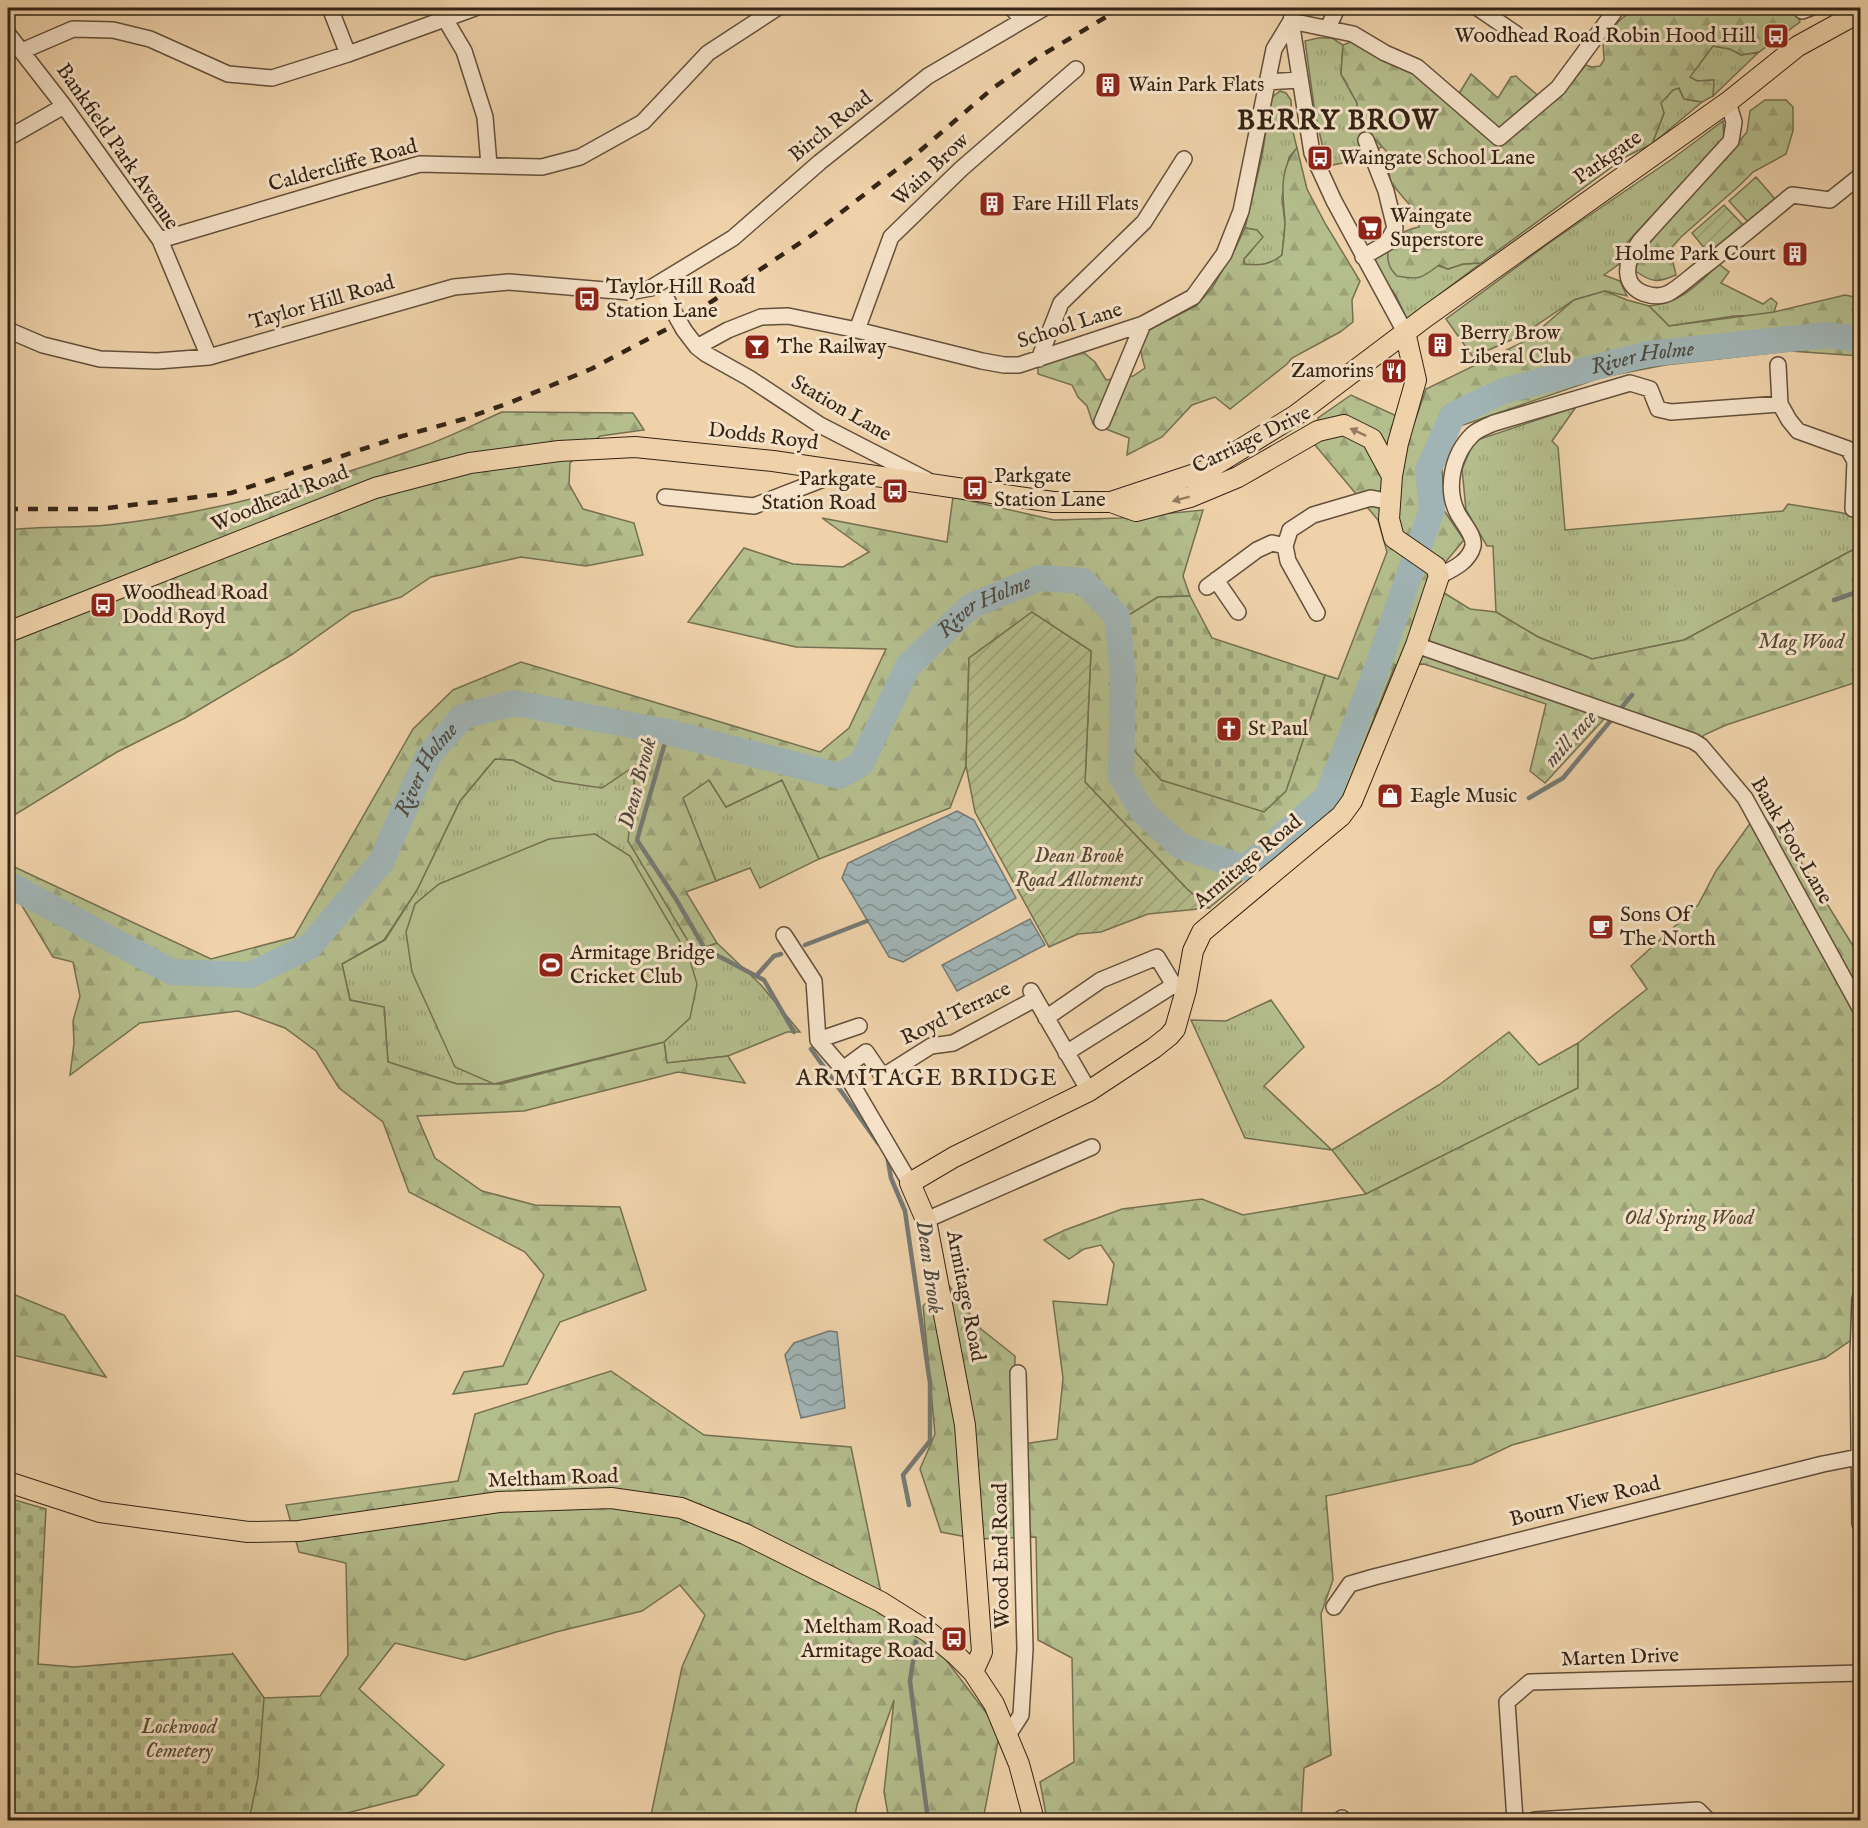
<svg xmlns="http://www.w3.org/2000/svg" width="1868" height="1828" font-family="'IM FELL English',serif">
  <defs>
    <pattern id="grass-tufts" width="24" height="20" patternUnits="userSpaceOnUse" patternTransform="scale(1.5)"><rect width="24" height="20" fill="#b4bd8c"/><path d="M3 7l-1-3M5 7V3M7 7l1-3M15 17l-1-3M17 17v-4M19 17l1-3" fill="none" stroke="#9ba278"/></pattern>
    <pattern id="forest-firs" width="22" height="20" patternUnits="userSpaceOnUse" patternTransform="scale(1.5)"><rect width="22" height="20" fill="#b4bd8c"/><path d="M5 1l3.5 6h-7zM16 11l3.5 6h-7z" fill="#9ba278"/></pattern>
    <pattern id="cemetery-stones" width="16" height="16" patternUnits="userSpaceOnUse" patternTransform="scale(1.5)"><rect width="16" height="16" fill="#b4bd8c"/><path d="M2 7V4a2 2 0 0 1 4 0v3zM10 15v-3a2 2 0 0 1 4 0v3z" fill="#9ba278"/></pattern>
    <pattern id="garden-furrows" width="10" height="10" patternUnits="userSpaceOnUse" patternTransform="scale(1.5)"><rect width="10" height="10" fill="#b4bd8c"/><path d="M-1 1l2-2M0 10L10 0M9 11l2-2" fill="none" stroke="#9ba278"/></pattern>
    <pattern id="water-waves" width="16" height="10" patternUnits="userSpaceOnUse" patternTransform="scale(1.5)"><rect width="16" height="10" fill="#a0b4b5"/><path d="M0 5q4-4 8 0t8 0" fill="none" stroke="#839292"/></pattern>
  </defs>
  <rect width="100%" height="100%" fill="#efd2aa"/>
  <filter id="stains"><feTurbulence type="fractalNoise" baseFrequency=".00333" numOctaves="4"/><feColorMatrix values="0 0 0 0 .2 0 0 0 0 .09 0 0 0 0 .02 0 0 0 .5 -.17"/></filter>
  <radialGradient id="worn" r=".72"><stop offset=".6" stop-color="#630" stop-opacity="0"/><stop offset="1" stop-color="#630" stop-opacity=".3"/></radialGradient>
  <path fill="url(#grass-tufts)" stroke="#747051" stroke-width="1.5" d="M1318,38H1332L1343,45L1341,74L1357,103L1359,122L1383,146L1363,159L1327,166L1315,113L1305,41Z
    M1713,46L1730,49L1741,55L1759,52L1713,96V80L1697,81L1689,77Z
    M1678,87L1684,99L1702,102L1652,144L1664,113L1660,103L1673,90Z
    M1280,91L1286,93L1291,100L1292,128L1297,148L1289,157L1282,198L1285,224L1282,255C1270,265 1259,266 1244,265V259L1252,250L1257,230L1245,228L1262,156L1271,98Z
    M1723,121L1724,138L1620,250L1619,264L1604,275L1620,281L1627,296L1605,291L1574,300L1522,335L1473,357L1446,319L1549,243L1672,159Z
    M1756,177L1775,199L1748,222L1729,201Z
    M1388,250L1448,269L1463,264L1481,263L1407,319L1396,296L1378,271L1373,257Z
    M1719,264L1729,272L1721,283L1763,304L1771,298L1777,303L1774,312L1766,315L1734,316L1669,326L1649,306C1681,303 1697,285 1719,264Z
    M1576,407L1552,441L1558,447L1565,530L1783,511L1788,504L1843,513L1860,519V546L1684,640L1592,659L1538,637L1496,612L1493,546H1487L1466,510L1462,469L1474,441Z
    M495,759L513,760L555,781L636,764L633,793L695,951L717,943L761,985L800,1032H787L728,1056L667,1063L664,1042L501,1084H457L388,1062L384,1007L350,1000L342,964L385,940L417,890L460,801Z
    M709,780L726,807L782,780L819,859L760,888L750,868L716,881L682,798Z
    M1271,1000L1304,1047L1264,1086L1332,1150L1439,1085L1509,1032L1539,1065L1578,1043V1088L1366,1194L1332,1150L1245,1138L1191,1020L1226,1021Z"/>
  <path fill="url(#forest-firs)" stroke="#747051" stroke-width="1.5" d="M1636,8H1796L1800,22L1759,52L1741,55L1730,49L1713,46L1690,77L1697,81L1714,80L1713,96L1702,102L1684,99L1679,88L1673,90L1661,103L1664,113L1652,144L1627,156L1481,263L1463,264L1448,269L1439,265C1421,279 1419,280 1397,276C1394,273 1390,268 1389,264C1383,244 1401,230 1419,227V216L1391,183L1388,167V153L1359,122L1357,103L1341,74L1343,45L1353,41L1410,70L1452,105L1471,74L1498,98L1511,77L1516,76L1520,80L1542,99L1559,97L1586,65L1592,67L1600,66L1604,60L1603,42C1608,36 1615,25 1619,21C1624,16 1630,13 1636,8Z
    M1765,100H1786L1793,107V131L1786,154L1753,172L1740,185L1681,237L1666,254L1673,262L1676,275C1657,283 1652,283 1634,270L1636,257L1652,240L1660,225L1736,145L1747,132L1750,111Z
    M1297,148L1307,189L1326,225L1360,281L1352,300L1353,322L1340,332L1292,358L1287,364L1230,409L1215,397L1192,405L1162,437L1127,455L1129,438L1093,424L1087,406L1078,397L1072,385L1038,374V363L1072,353L1083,352L1095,362L1106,380L1133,376L1145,368C1141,355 1137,342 1147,331L1196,306L1212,288L1235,249L1245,228L1257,230L1263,237L1244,259V264C1259,266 1270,265 1282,255C1283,244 1285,232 1285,221C1283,196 1278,169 1297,148Z
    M1605,291L1627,300L1649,306L1669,326L1774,312L1845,295L1860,298V356L1790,351L1665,365L1603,377L1460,426L1442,463L1443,509L1464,540L1428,583L1470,609L1496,612L1538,637L1592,659L1684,640L1860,546V681L1726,725L1704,735L1696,748L1605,718L1545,783L1530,771L1546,704L1424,664L1395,665L1343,797L1209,908L1187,889L1085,782L1091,651L969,658L966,766L950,808L819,859L782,780L726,807L709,780L683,798L716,881L686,892L717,943L694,951L628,841L636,765L602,788L555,781L513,760L495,759L460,801L417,890L384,940L342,964L350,1000L384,1007L388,1062L457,1084H501L664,1042L667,1063L728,1056L745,1083L678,1072L524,1111L417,1116L435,1158L482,1191L535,1205L620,1207L646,1290L560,1322L527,1384L453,1394L464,1372L503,1366L544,1275L525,1252L409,1192L383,1122L339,1088L316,1051L285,1028L238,1011L140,1023L70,1075L74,1043L73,1021L80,996L73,962L53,957L21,904L8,897V864L211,959L294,937L413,729L453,690L521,662L820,752L849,728L886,649L796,647L688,622L744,548L793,564L843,567L869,552L822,518L947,542L953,497L1054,520L1121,518L1203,510L1183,576L1190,596L1158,597L1127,617L1131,671L1286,790L1325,675L1338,679L1387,552L1378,520L1315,445L1318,418L1351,395L1414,424L1426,389L1527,340L1574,300Z
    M502,412L633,413L644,430L600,436L570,463L569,484L583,509L634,523L643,555L586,566L521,557L431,577L401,597L352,612L291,655L185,718L117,752L8,819V530C41,526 75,528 108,525C217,513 324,482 427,445C452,436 477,423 502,412Z
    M1759,811L1801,862L1860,957V1334L1825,1358L1512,1445L1472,1464L1326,1496L1333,1580L1321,1614L1331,1755L1304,1768L1301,1820H1047L1040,1782L1074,1762L1072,1658L1038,1640L1036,1537L977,1539L941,1532L920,1469L935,1434L923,1306L947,1283L981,1329L1015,1356L1014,1428L1023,1444L1057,1439L1063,1378L1053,1301L1107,1305L1114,1264L1101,1245L1084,1249L1069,1259L1044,1240L1065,1230L1122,1209L1202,1199L1243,1215L1366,1194L1578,1088V1043L1647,989L1631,966L1698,905L1716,871Z
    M8,1292L64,1315L106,1377L8,1354Z
    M611,1371L704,1435L851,1447L886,1617L937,1648L1000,1731L983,1820H889L884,1792L894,1700L857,1805L854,1820H650L682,1667L705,1615L680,1585L642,1611L556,1632L465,1660L395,1643L359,1689L444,1765L417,1795L339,1815L338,1820H244L233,1654L264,1698L320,1696L348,1655L346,1563L299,1552L286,1505L458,1481L475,1414Z"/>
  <path fill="url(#cemetery-stones)" stroke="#747051" stroke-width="1.5" d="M1190,596L1212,638L1325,675L1286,791L1264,812L1161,780L1132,748L1131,671L1127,616L1158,597Z
    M8,1498L46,1509L38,1664L74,1667L233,1654L264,1698L258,1777L249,1820H8Z"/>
  <path fill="url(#garden-furrows)" stroke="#747051" stroke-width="1.5" d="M1724,205L1744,226L1710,255L1692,233Z
    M1032,612L1091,651L1085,782L1187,889L1209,908L1148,914L1101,932L1078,934L1049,947L975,812L966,766L969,658Z"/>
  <path fill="#b4bd8c" stroke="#747051" stroke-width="1.5" d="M595,834L630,856L689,957L697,984L690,1018L664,1042L494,1084L455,1067L412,972L406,932L415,904L439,884L549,839Z"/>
  <path fill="url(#water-waves)" stroke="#757a75" stroke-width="1.5" d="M957,811L974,820L1016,898L903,962L889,957L842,878L848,863Z
    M1030,919L1045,945L957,991L942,965Z
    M829,1331L837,1332L845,1408L801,1418L785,1355L794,1343Z"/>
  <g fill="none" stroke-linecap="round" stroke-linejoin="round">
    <path stroke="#757a75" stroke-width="4.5" d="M1834,600L1860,591
      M668,732L637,840L676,899L705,949L764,980L794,1032
      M1529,798L1563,778L1632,695
      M805,945L867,921
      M756,976L774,956L781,954
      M811,1049L878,1143
      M887,1155L891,1178L905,1211L930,1383V1441L903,1475L909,1505
      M916,1642L910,1681L928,1820"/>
    <path stroke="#a0b4b5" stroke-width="26" id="s1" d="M8,884L172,972L250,975L310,946L381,862L428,756L463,716L515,703L668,732L839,776L861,764L908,666L971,606L1039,578L1083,581L1117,616L1123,673L1121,776L1143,812L1180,846L1245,868L1327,797L1376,671L1432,509L1428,470L1453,415L1503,391L1647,354L1826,335L1860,339"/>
    <g stroke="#63503b" stroke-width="18">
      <path id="minor" d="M330,8L348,54
        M1012,8L1022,20
        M1293,8L1291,21L1312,153L1334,201L1405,332
        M1478,8L1516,34
        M1802,11L1810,8
        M445,19L464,51L485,117L489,165
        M1291,21L1353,34L1385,53L1417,67L1499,138L1558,88L1617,8
        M1328,28L1337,8
        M8,34L64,106L160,240L209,357
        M22,51L73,29L113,30L150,39L228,74L272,78L348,54L475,8
        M1267,82L1299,80
        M1728,102L1734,122L1731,141L1640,241C1633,252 1626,262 1628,275C1630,293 1655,300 1669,293C1680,287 1691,276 1702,268C1732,245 1762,220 1792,195L1830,200L1860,176
        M8,138L64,106
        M160,240L356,182L420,164L542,167L580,157L643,122L708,53L777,8
        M1363,257L1387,243L1395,228L1386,191L1366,140
        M8,330L43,345L100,359L157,361L209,357L454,287L509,282L629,292L651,288L733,238L820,162L928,76L1044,8
        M684,330L697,347L706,354L749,378L820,425L927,480
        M857,330L891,237L961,169L1076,69
        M697,347L728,330L761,317L788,316L857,330L982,361L1004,365H1019L1143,324L1193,297L1224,254L1241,211L1274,49L1291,21
        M1039,359L1061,303L1144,222L1184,159
        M1778,365L1780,404
        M1102,422L1143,324
        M665,497L754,506L844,471
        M1439,576C1453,569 1469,562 1473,546C1475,535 1461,521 1457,512C1445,487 1453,453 1473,434C1479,429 1487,426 1494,423L1630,383L1650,389L1658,409L1671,412L1780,404L1789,420L1798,431L1848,449L1855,461L1853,509
        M1216,580L1238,612
        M1207,587L1257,550L1272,543L1285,546
        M1317,613L1288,561L1285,546L1290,530L1313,515L1371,498L1391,502
        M1416,645L1693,741L1701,746L1745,798L1860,1008
        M784,935L814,981L818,1040L843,1069L910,1183
        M1031,991L1089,1091
        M1046,1018L1101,980L1157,957L1174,985
        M818,1040L859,1026
        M1066,1053L1174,985L1181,988
        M843,1069L866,1052L881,1074L885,1075L931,1046L953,1043L1035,999
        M926,1220L1092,1147
        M1860,1299L1858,1356L1860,1524
        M1334,1607L1350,1584L1374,1577L1823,1464L1859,1457
        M1008,1735L1021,1715L1025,1649L1018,1373
        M1342,1818V1820
        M1515,1820L1507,1702L1530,1682L1860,1673
        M1535,1820L1698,1810L1708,1820"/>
    </g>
    <g stroke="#342416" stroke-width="22">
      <path id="major" d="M1111,502L1136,511L1190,497L1238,477L1318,431L1344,425L1372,439L1392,476
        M8,632L375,488L470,463L559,451L635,447L773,461L1053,502H1111L1207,470L1296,415L1427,316L1728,102L1798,46L1860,12
        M8,1482L100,1512L248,1532L299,1531L499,1502L611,1498L681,1508L745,1534L881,1602L930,1633L955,1654L973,1672L994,1704L1019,1764L1034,1820
        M973,1672L982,1652L965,1425L926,1220L910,1183L954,1157L1089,1091L1154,1048L1169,1036L1175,1029L1186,990L1193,951L1202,932L1341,816L1352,801L1416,645L1439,576L1436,567L1394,538L1389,519L1392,476L1398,443L1416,380L1405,332"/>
    </g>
    <use href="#minor" stroke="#f5e2c8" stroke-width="15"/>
    <use href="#major" stroke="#efd2aa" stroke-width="20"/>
    <path stroke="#342416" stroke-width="4.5" stroke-dasharray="10 10" stroke-linecap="butt" d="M8,509H99L231,493L399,437L464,419L509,403L591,369L684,320L812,235L914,156L993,88L1037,58L1121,8"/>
    <g stroke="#63503b" stroke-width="18" stroke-linecap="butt">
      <path id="minor-bridge" d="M667,300L684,330"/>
    </g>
    <use href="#minor-bridge" stroke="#f5e2c8" stroke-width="15"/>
  </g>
  <defs><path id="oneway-solid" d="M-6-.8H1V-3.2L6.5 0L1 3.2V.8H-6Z" transform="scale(1.5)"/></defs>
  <g fill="#927b60">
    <use href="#oneway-solid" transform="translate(1358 432) rotate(-155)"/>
    <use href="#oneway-solid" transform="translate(1181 499) rotate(165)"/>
  </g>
  <defs>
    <g id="bus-square" transform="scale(1.35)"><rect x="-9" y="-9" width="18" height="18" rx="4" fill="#8f2418" stroke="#f5e2c8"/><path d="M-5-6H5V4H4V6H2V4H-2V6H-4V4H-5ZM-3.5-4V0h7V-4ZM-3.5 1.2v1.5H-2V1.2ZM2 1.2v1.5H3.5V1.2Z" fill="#fff"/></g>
    <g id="building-square" transform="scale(1.35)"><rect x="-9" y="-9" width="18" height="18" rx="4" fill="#8f2418" stroke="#f5e2c8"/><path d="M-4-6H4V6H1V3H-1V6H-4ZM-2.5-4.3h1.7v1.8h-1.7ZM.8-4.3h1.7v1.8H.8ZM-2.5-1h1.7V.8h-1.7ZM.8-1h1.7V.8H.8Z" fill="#fff"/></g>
    <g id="supermarket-square" transform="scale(1.35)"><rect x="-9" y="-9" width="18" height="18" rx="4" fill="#8f2418" stroke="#f5e2c8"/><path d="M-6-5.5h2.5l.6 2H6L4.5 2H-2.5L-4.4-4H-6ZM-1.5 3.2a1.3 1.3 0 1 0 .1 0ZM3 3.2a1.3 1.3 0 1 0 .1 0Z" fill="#fff"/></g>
    <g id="bar-square" transform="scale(1.35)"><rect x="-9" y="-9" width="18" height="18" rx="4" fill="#8f2418" stroke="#f5e2c8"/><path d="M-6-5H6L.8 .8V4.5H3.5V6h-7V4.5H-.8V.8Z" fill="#fff"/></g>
    <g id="restaurant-square" transform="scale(1.35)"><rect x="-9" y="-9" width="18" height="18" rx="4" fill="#8f2418" stroke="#f5e2c8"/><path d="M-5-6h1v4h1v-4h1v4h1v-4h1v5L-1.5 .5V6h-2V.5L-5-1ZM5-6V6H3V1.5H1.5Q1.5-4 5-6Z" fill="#fff"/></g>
    <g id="church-square" transform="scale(1.35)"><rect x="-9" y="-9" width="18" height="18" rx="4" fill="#8f2418" stroke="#f5e2c8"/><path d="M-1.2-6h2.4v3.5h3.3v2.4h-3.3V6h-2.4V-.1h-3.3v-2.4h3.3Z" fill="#fff"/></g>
    <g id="shop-square" transform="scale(1.35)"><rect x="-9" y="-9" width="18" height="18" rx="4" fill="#8f2418" stroke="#f5e2c8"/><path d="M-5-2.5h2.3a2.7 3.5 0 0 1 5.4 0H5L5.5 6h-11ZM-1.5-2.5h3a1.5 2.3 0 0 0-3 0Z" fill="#fff"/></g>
    <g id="cafe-square" transform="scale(1.35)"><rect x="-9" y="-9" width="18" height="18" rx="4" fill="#8f2418" stroke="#f5e2c8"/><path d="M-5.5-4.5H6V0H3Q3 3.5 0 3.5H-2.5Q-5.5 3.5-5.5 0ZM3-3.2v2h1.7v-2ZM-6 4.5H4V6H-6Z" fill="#fff"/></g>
    <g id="stadium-square" transform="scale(1.35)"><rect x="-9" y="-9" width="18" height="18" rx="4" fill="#8f2418" stroke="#f5e2c8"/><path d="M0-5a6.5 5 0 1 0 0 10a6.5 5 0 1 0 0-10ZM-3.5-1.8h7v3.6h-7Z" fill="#fff"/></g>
  </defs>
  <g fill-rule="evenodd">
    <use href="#bus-square" x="1776" y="36"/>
    <use href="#building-square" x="1108" y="85"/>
    <use href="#bus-square" x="1320" y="158"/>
    <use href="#building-square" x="992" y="204"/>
    <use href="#supermarket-square" x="1370" y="228"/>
    <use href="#building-square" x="1795" y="254"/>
    <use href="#bus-square" x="587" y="299"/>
    <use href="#building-square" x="1440" y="345"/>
    <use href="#bar-square" x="757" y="347"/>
    <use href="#restaurant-square" x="1394" y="371"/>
    <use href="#bus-square" x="975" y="488"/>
    <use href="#bus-square" x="895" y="491"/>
    <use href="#bus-square" x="103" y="605"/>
    <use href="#church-square" x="1229" y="729"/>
    <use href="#shop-square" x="1390" y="796"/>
    <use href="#cafe-square" x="1601" y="927"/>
    <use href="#stadium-square" x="551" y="965"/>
    <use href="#bus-square" x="954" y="1639"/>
  </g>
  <g text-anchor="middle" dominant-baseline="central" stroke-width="6" stroke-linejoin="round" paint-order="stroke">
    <g font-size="21" fill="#342416" stroke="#f5e2c8" text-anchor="start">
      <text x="1756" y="36" text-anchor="end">Woodhead Road Robin Hood Hill</text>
      <text x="1128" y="85">Wain Park Flats</text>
      <text x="1340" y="158">Waingate School Lane</text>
      <text x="1012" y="204">Fare Hill Flats</text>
      <text x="1390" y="216">Waingate<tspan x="1390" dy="24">Superstore</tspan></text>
      <text x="1776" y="254" text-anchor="end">Holme Park Court</text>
      <text x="606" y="287">Taylor Hill Road<tspan x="606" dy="24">Station Lane</tspan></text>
      <text x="1460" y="333">Berry Brow<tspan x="1460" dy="24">Liberal Club</tspan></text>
      <text x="777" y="347">The Railway</text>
      <text x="1374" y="371" text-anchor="end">Zamorins</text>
      <text x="994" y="476">Parkgate<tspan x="994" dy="24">Station Lane</tspan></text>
      <text x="876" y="479" text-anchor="end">Parkgate<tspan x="876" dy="24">Station Road</tspan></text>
      <text x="122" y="593">Woodhead Road<tspan x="122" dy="24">Dodd Royd</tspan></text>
      <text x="1248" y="729">St Paul</text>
      <text x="1410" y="796">Eagle Music</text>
      <text x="1620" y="915">Sons Of<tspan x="1620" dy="24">The North</tspan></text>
      <text x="570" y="953">Armitage Bridge<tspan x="570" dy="24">Cricket Club</tspan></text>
      <text x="934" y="1627" text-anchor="end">Meltham Road<tspan x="934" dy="24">Armitage Road</tspan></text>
    </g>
    <g font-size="21" fill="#342416" stroke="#f5e2c8">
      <text transform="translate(831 127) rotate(-39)">Birch Road</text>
      <text transform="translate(117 147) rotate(55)">Bankfield Park Avenue</text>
      <text transform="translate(1608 158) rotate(-35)">Parkgate</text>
      <text transform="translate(343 166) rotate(-15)">Caldercliffe Road</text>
      <text transform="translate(931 170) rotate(-43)">Wain Brow</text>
      <text transform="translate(322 303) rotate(-16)">Taylor Hill Road</text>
      <text transform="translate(1070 326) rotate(-18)">School Lane</text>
      <text transform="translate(841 409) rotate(30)">Station Lane</text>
      <text transform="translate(763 437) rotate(7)">Dodds Royd</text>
      <text transform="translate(1252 440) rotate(-26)">Carriage Drive</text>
      <text transform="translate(280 499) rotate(-22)">Woodhead Road</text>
      <text transform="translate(1791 841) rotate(60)">Bank Foot Lane</text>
      <text transform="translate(1248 862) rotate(-40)">Armitage Road</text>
      <text transform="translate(956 1014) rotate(-26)">Royd Terrace</text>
      <text transform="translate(965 1296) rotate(79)">Armitage Road</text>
      <text transform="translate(553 1479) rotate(-2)">Meltham Road</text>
      <text transform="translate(1585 1502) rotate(-14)">Bourn View Road</text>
      <text transform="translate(1002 1556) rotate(-91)">Wood End Road</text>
      <text transform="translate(1620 1658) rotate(-2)">Marten Drive</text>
    </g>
    <g font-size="21" font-style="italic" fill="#544a34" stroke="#f5e2c8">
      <text x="1801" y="642">Mag Wood</text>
      <text x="1079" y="856">Dean Brook<tspan x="1079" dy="24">Road Allotments</tspan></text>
      <text x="1689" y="1218">Old Spring Wood</text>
      <text x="179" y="1727">Lockwood<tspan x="179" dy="24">Cemetery</tspan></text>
    </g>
    <g font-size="22" font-style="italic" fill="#4f483e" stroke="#f5e2c8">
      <text stroke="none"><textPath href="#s1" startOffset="2418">River Holme</textPath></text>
      <text stroke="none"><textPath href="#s1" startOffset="1228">River Holme</textPath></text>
      <text transform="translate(1571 739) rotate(-48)">mill race</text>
      <text stroke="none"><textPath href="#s1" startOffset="544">River Holme</textPath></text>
      <text transform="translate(638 783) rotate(-75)">Dean Brook</text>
      <text transform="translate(929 1267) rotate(82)">Dean Brook</text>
    </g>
    <g font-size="24" letter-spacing="1.5" fill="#342416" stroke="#f5e2c8">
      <text x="927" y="1078">ARMITAGE BRIDGE</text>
    </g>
    <g font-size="27" font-weight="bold" letter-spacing="1.5" fill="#342416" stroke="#f5e2c8">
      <text x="1338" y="122">BERRY BROW</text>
    </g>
  </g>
  <rect width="1868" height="1828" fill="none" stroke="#efd2aa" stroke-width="30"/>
  <rect x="9" y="9" width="1850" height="1810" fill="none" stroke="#342416" stroke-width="3"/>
  <rect x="15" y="15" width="1838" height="1798" fill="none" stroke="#342416" stroke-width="1.5"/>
  <rect width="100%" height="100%" filter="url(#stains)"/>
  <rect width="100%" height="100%" fill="url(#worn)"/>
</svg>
